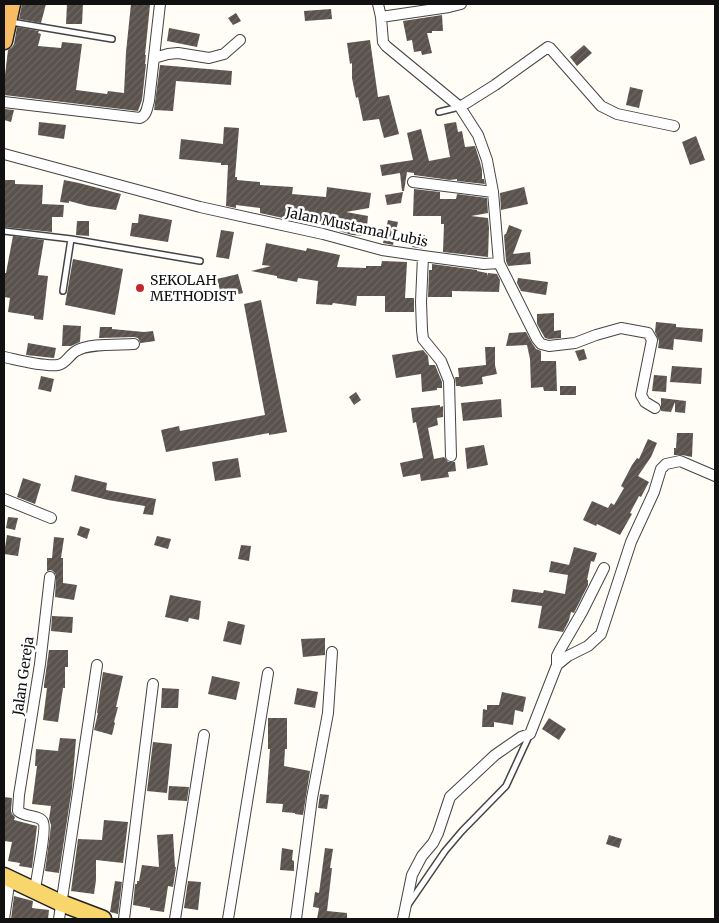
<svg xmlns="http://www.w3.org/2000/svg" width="719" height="923" font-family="Merriweather,serif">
  <defs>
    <pattern id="building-hatch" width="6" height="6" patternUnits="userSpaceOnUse" patternTransform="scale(1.25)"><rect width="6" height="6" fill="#5a524d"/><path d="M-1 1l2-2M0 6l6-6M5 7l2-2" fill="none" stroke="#6d6662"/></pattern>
  </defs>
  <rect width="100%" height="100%" fill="#fffdf5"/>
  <path fill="url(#building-hatch)" d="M22,4H46L41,23L19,19Z
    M67,4H83L82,24H66Z
    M131,4L150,5L145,55H146L145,64H146L142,100L138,111L4,95V75H5L8,50L12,47L14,44L17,27L39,31L38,33L41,34L38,46L61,48L62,42L82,44L76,90L107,94L108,91L124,93L126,52Z
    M331,9L332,19L305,21L304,11Z
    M236,13L241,21L233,25L228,18Z
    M442,15L443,31H432V33H427L432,53L422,55L421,51L414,52L412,40L407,41L403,21Z
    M169,28L200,34L197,47L167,41Z
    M370,40L378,97L389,95L399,134L384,138L379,119L363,121L358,97L356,98L352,78V63L350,64L347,43Z
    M584,45L592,53L577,66L570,57Z
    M160,65L232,71L231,85L176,81L173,111L154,110Z
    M630,87L643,90L639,108L626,105Z
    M4,109L14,110L11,122L4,120Z
    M39,122L66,125L64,139L38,135Z
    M456,122L458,132L462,131L465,147L475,146L480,162L482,170V179H484L485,184L457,181V179L450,180L414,175V173L407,172L404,191H402L400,173L382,176L380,165L413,160L407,133L421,129L429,161L450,157L444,124Z
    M224,127L239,128L235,177H237V180L260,182V185L293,187L292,194L326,197L327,187L371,193L369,208L346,212L368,216L366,236L352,235L339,231L340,225L319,222L318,226L315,225L260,213V208L236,205V208L226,206L228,165H221V163L179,159L181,139L223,144Z
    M696,136L705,160L690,165L682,142Z
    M4,180H15V184L43,185L42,204L64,205L63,217H52V232L4,227Z
    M64,180L79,183L121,194L116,210L88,206L69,201V203L60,202Z
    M524,186L528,204L501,210L500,193L524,187Z
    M414,189L440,192V199H456L457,194L487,198L488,213L471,216L488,218L489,228L488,257L443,252L444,224H441V216H413Z
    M403,192L401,203L387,205L385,195Z
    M139,214L172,220L168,242L130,236L132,223H138Z
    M388,220L398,222L393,245L383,243Z
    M77,221H89V236L76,235Z
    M509,225L522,230L513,254L530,252L531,264L508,266L506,261L504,236L505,234H506Z
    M221,230L234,232L229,259L216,257Z
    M413,235H425V249L412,247Z
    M13,236L44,240L38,275L48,276L43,320L34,319V316L8,312L10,298L4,297V273H6Z
    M266,243L306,251L307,248L340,255L337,267L366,268V266H381L382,261L407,262L405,298H414V312H385V296H357L356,306L333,303L332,305L316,304L318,281L298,278L297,282L277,278V276L251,271L271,266L262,265Z
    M73,259L123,269L115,315L65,305Z
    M432,264L477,270V271L487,273V276L488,273L497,274L500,280L499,292L452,291V297H428L429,270H432Z
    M238,274L243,293L222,298L217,279Z
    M518,278L548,282L546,295L521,291L517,283Z
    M261,300L287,432L269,435V433L166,452L161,430L179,426L180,431L265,415L244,304Z
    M554,313V331L561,330V338L549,339L545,338L537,324V314Z
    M656,322L676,324V327L703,329L702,342L674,339L673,350L658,348L659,341L655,332Z
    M63,325L81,326L80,342L71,346H62Z
    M100,327H112V329L144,332L153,331L155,341L141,343V344L138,338L134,337L99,338Z
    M526,332L532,343L536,349L541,351V361H556L557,391H544L543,387L531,388L530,359L527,345L506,346L509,333Z
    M28,343L56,348L54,358L26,355Z
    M485,347H495V365L497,374L482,377L483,384L461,387L460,386H456L455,377H459L458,368L486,365Z
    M584,349L587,359L579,361L575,351Z
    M423,350L428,356L429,365H435L442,382V388H437V390L422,392L421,374L396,378L392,355Z
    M672,366L702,368L701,384L670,382Z
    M654,375L667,376L666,392L652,391Z
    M41,376L54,379L51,392L38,389Z
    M560,386H576V395H560Z
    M356,392L361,400L354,405L349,397Z
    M661,398L686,401L685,413L675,412V402L671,412L661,411Z
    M501,399L502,417L463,421L461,403Z
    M440,405V407L443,406V417L437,418L438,425L428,428L434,459L444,457L448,462H455L456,471L448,472L449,477L421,481L420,474L403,477L400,463L423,458L416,422L413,423L411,408Z
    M677,433H693L692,457L682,455H674V448H676Z
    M648,439L657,443L651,457L638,476L649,482L641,497L639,496L630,513L632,514L620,535L597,524L596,526L583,520L592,501L608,508L611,503L614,505L624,488L621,486L632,465L637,458L639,459Z
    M484,445L488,465L467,469L465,448Z
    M238,458L241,477L215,481L212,462Z
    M75,475L107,483L106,490L156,499L153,515L143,514L145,506L108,500L71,491Z
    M23,478L41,484L35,504L17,497Z
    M8,517L18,518L15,530L6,528Z
    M80,526L90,529L87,539L77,535Z
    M7,535L21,538L18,556L4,554Z
    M157,536L171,539L168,549L154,545Z
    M54,537L64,538L61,558H63V583L77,585L74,600L55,597L56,575L54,572L51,570L47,571V558H52Z
    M241,545L251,546L249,561L238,559Z
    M574,547L597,553L594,562L591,561L587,580H588V585L574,613L571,612L569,620L563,632L538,628L542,606L511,602L513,589L543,593L544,590L565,594L568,575L549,572L551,561L569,565Z
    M170,595L201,601L199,620L189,618L188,622L165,617Z
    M52,616L73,617L72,633L51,631Z
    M228,621L245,625L241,645L223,641Z
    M325,638V655L303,657L301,639Z
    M49,650H68V667H65V688H63L58,722L43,720L47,688H44V685Z
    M103,672L123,676L116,707H118L114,722L115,723L112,735L94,730L98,713H97Z
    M212,676L240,682L236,700L208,694Z
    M162,688L179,689L178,708H161Z
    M297,688L318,692L315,708L294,704Z
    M502,692L526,697L523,712L515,710L513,725L494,722V727H482L483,709L487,710V705H499Z
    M268,718H287V749H285L284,766L310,771L303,815L295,814V813L282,812L283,804L266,803L270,749H268Z
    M549,718L566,729L559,740L542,729Z
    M60,738L76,739L72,788L59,873L45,871L50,834L51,825L49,819L51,806L32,804L37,766H35L36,749L58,751Z
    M153,742L172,744L167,793L147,791Z
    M169,786L189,787L187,801L168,800Z
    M320,794L329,795L327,809L318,808Z
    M4,797L12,798L11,811L12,814L15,817L14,820L37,826L32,868L19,866L20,863L8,861L12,842L4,841Z
    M104,820L128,822L123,863L96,860V880L94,894L71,891L78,839L102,840Z
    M173,834L175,867H176L173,887L168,886L164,912L150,910V908L133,905L135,884H137V881H139L142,865L159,867L157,835Z
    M609,835L622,839L619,848L606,844Z
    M282,848L293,850L292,860L294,861V871L280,870Z
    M325,848L333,849L330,868H332L327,911L347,913V919H317L319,908L313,907L315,892L319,893Z
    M115,881L122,882L118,914L110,912Z
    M188,881L201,882L198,910L184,908Z
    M14,896L33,901L32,908L49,910L48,919H11Z"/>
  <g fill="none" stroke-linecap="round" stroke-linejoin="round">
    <g stroke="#444" stroke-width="8">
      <path id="service" d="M11,22L112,39
        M439,112L459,107
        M4,231L71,239L200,261
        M63,291L71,239
        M408,905L445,851L462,831L506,786L530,734"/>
    </g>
    <g stroke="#444" stroke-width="12">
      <path id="minor" d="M381,17L449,7L461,4
        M154,58L168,54L178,53L209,58L224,54L240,40
        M4,102L140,118C147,115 147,108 149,101L160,4
        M460,107L495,85L548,47L550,48L601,106L617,114L674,126
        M4,154L200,207L323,234L382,250L423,256L484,264L499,263L493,192L487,160L478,135L460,107L386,46L383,42L381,17L378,4
        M413,182L493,192
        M423,256L421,302L422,330L423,339L441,361L449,381L451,456
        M499,263L537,339L541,344L549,346L575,343L596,335L621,328L648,333L652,340L641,395L645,402L655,408
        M4,357C18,360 43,367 58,365C66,364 69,355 76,351C88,343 118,345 134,344
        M4,499L51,518
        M557,665V656L560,650L582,612L604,568
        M35,890C36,880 47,827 43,822C40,815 24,817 18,811L19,795L40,664L50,577
        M4,919L10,878
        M59,919L97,665
        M124,919L153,684
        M175,919L204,735
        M228,919L268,673
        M296,919L312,798L328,713L332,652
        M403,919L412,875L422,856L433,843L438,833L450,797L495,755L521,737L530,734L557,665L568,656L588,646L601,634L631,542L654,492L661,469L666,464L680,461L715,476"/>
    </g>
    <g stroke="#222" stroke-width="19">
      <path id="primary" d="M4,876L61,903L103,919"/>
    </g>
    <g stroke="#222" stroke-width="19">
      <path id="trunk" d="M4,41L12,4"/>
    </g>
    <use href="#service" stroke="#fff" stroke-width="5"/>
    <use href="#minor" stroke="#fff" stroke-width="10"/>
    <use href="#primary" stroke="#f9d66b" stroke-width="16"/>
    <use href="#trunk" stroke="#f7bc64" stroke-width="16"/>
  </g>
  <circle fill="#c4262e" stroke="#fff" stroke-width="2" cx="140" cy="288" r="5"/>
  <g text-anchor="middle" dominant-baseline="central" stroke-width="5" stroke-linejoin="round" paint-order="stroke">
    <g font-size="14" fill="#111" stroke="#fff">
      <text transform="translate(357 227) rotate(12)">Jalan Mustamal Lubis</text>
      <text transform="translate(23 676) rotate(-82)">Jalan Gereja</text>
    </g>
    <g font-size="14" fill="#111" stroke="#fff" text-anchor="start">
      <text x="150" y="280">SEKOLAH<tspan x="150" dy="16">METHODIST</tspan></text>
    </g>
  </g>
  <rect width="719" height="923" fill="none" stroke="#111111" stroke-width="10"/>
</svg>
